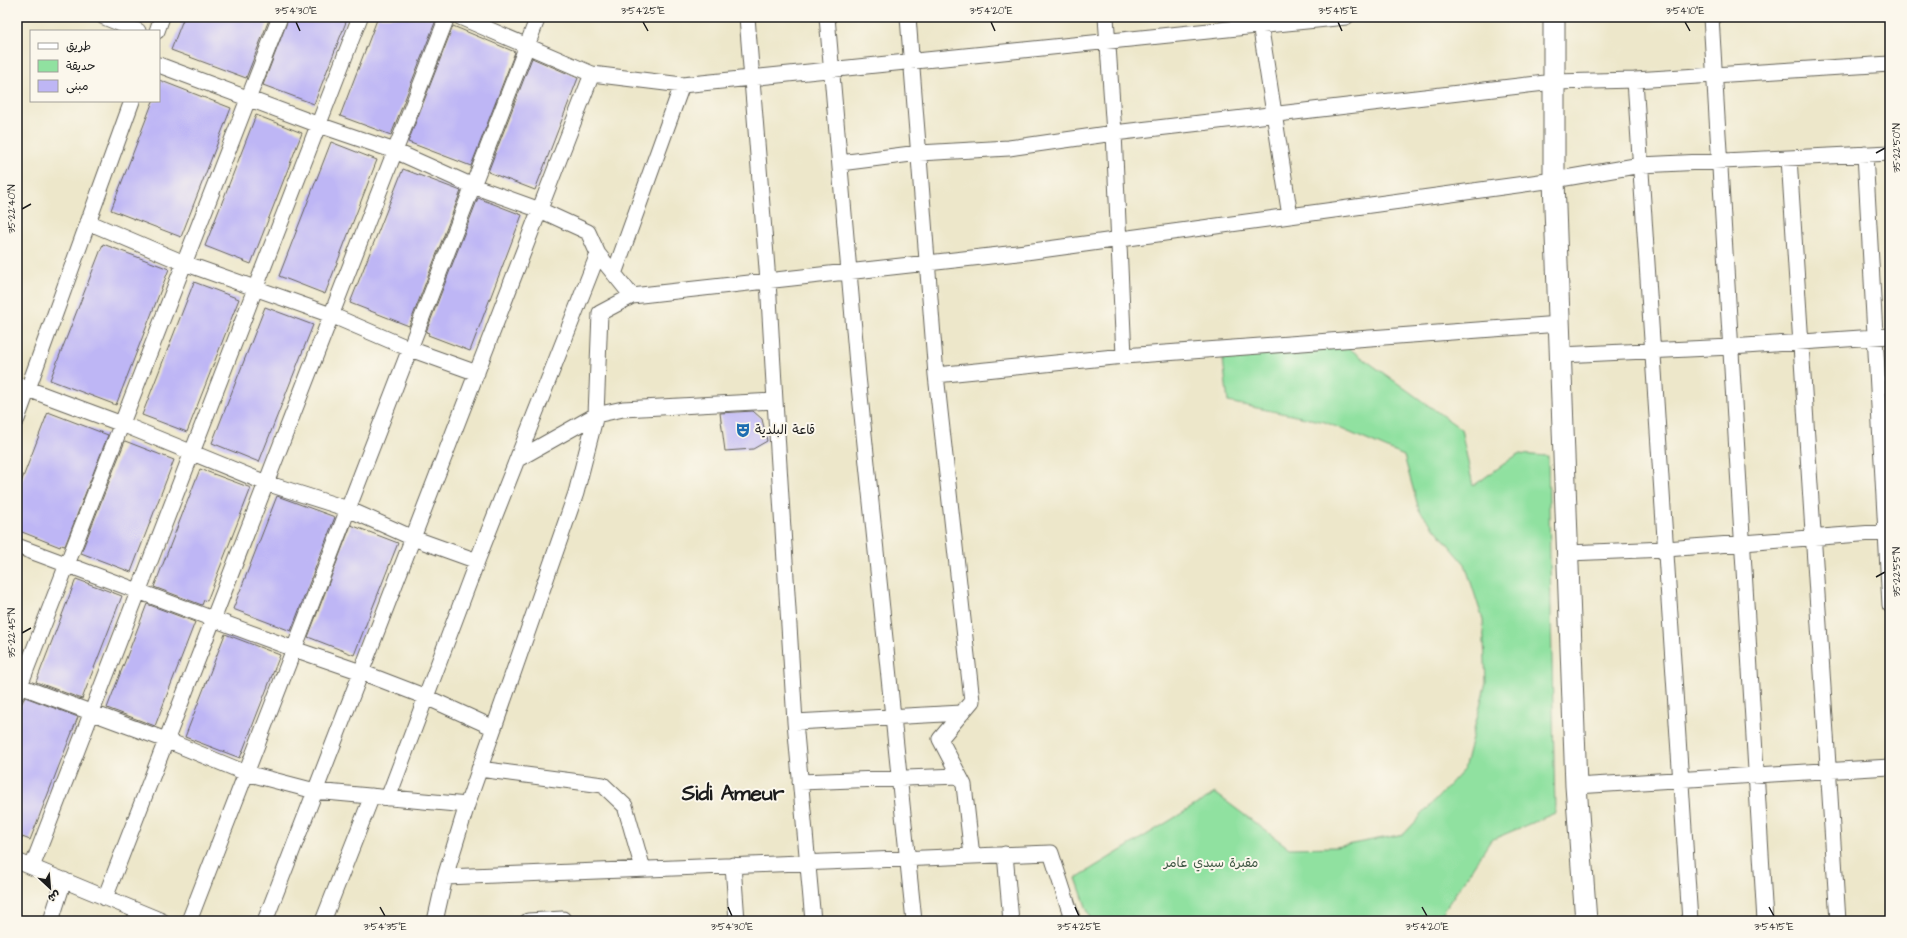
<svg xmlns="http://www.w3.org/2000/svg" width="1907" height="938" font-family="'Architects Daughter','Playpen Sans Arabic',sans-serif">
  <rect width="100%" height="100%" fill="#fbf7ec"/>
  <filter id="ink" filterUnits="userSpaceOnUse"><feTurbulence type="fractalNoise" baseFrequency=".025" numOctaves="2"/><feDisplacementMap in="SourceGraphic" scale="8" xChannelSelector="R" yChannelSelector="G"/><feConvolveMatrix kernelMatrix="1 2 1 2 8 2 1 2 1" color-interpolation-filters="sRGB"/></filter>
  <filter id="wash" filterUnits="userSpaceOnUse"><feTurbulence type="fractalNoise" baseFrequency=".012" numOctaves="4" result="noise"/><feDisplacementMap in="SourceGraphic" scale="16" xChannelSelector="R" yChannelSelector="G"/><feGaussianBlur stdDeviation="0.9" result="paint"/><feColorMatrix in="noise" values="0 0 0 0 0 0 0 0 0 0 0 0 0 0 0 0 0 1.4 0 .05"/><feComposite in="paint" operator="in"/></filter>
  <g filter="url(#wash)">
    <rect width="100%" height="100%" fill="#ede7ca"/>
    <path fill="#90e1a0" stroke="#567e5e" d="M1339,341L1461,429L1473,486L1518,454L1548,456L1555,813L1491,840L1437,921H1091L1076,878L1215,793L1289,848L1336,847L1404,834L1464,769L1486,682L1483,620L1465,564L1419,510L1404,456L1325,422L1228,402L1222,351Z"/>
    <g id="blocks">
      <path fill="#beb6f5" d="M184,17H270L246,78L171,50Z
        M289,17H348L314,104L263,85Z
        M378,17H430L436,20L391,135L340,116Z
        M453,26L515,52L471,166L408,142Z
        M532,58L578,78L535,190L488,172Z
        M159,80L231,108L181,237L111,210L153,101H159Z
        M256,115L302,133L251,264L205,246Z
        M331,142L377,160L325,294L279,276Z
        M403,169L461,191L409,326L350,303Z
        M478,198L522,215L470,351L428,335L429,333L426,332Z
        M103,244L169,269L116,405L50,380Z
        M194,282L239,299L187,432L142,415Z
        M265,307L313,325L259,462L212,443Z
        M753,411L762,419L767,441L753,449L725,451L720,413Z
        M48,412L108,435L65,546L61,545L60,547L17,530V493Z
        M125,441L174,460L131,572L81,553Z
        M200,469L251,488L207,601L204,600L202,605L154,587Z
        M277,496L335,517L291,631L233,609Z
        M351,525L398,543L354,655L308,637Z
        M76,579L122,596L82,699L36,682Z
        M147,604L195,622L155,726L107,708Z
        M225,634L280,655L240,758L185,737Z
        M25,697L78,717L30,840L17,835V712Z"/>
    </g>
  </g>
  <g filter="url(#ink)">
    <use href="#blocks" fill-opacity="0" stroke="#656359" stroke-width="1"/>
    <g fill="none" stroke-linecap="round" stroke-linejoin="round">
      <g stroke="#656359" stroke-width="17">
        <path id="street" d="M104,17L138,31
          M827,17L858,376L914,921
          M908,17L936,375L1124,356L1560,324
          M1106,17L1114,133L1124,356
          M1259,17L1290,216
          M1711,17L1765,921
          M157,31L162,17
          M159,65L319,125L395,151L473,186L540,210L588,232L598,254
          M592,74L682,85L1346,17
          M1635,80L1690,921
          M1865,154L1890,605
          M1789,158L1838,921
          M840,163L919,153L1009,148L1114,133L1554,82L1635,80L1890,64
          M88,222L184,263L331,315L410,349L477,373
          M614,274L682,85
          M1561,355L1731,347L1890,336
          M936,375L972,701L940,739L964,785L972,856
          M17,385L122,424L266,483L348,509L413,538L477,561L388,798
          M775,401L795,722L813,921
          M17,419L132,101
          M518,459L596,415L600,313L632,296L1026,252L1554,180L1641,165L1890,153
          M17,546L294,649L361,672L426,697L494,728
          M1568,553L1666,549L1886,532
          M477,561L598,254L632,296
          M20,686L166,740L246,773L315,791L467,805L445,877L435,921
          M17,693L280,17
          M795,722L962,713
          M479,769L603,785L625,806L643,869
          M800,782L959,776
          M1576,786L1890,767
          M467,805L576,493L596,415L623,409L775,401L768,281L747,17
          M1005,854L1011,921
          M17,861L162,921
          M733,865L737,921
          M32,867L360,17
          M445,877L1051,853L1073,921
          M105,898L447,17
          M51,921L64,880
          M189,921L538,17
          M265,921L592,74L460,17
          M323,921L372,796
          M528,921L563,919"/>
      </g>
      <g stroke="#656359" stroke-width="23">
        <path id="secondary" d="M1554,17V180L1576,786L1586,921"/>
      </g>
      <use href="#street" stroke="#fff" stroke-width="15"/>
      <use href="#secondary" stroke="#fff" stroke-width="21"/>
    </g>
  </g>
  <path fill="none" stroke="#1c1c1c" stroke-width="1.5" d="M296,22L300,31M643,22L648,31M991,22L995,31M1338,22L1342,31M1685,22L1690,31M1876,153L1885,148M22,209L31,204M1876,577L1885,572M22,633L31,628M380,907L385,916M728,907L732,916M1075,907L1079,916M1422,907L1427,916M1769,907L1774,916"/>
  <defs>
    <g id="theatre-bare" transform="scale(1.2)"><path d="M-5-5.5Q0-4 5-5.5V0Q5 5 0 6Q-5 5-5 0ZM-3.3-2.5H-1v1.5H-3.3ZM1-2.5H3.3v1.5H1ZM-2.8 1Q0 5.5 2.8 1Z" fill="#1f6fb2" stroke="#fbf7ec" stroke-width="2.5" paint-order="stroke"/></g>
  </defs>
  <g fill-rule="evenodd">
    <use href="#theatre-bare" x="743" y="430"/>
  </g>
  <g text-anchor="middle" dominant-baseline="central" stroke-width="4" stroke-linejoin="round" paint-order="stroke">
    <g font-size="13" fill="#1c1c1c" stroke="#fbf7ec" text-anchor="start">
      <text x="755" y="430">قاعة البلدية</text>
    </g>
    <g font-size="13" fill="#3f5744" stroke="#fbf7ec">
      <text x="1211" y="863">مقبرة سيدي عامر</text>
    </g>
    <g font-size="21" font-weight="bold" fill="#1c1c1c" stroke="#fbf7ec">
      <text x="733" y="793">Sidi Ameur</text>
    </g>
  </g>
  <rect width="1907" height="938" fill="none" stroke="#fbf7ec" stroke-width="44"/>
  <rect x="30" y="30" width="130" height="72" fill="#fbf7ec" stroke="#a29f99"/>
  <rect x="38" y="43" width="20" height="6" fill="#ffffff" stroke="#a29f99"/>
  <text x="66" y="50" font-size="12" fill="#1c1c1c">طريق</text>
  <rect x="38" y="60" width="20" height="12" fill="#90e1a0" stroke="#a29f99"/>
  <text x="66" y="70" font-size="12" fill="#1c1c1c">حديقة</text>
  <rect x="38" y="80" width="20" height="12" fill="#beb6f5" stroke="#a29f99"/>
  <text x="66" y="90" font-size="12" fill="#1c1c1c">مبنى</text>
  <g transform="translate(50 888) rotate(154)" stroke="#fbf7ec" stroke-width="3" paint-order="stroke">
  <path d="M0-3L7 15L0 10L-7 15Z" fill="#1c1c1c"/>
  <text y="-6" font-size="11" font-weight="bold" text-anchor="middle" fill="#1c1c1c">ش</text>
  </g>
  <rect x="22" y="22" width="1863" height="894" fill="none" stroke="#1c1c1c" stroke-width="1.5"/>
  <g font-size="10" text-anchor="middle" fill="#1c1c1c">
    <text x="296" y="14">3°54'30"E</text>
    <text x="643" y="14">3°54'25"E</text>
    <text x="991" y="14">3°54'20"E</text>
    <text x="1338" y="14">3°54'15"E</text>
    <text x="1685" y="14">3°54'10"E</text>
    <text transform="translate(1896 148) rotate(-90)" y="4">35°22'50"N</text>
    <text transform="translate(11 209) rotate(-90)" y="4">35°22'40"N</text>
    <text transform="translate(1896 572) rotate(-90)" y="4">35°22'55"N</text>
    <text transform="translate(11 633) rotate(-90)" y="4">35°22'45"N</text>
    <text x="385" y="930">3°54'35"E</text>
    <text x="732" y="930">3°54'30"E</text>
    <text x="1079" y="930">3°54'25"E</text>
    <text x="1427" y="930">3°54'20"E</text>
    <text x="1774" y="930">3°54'15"E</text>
  </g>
</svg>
